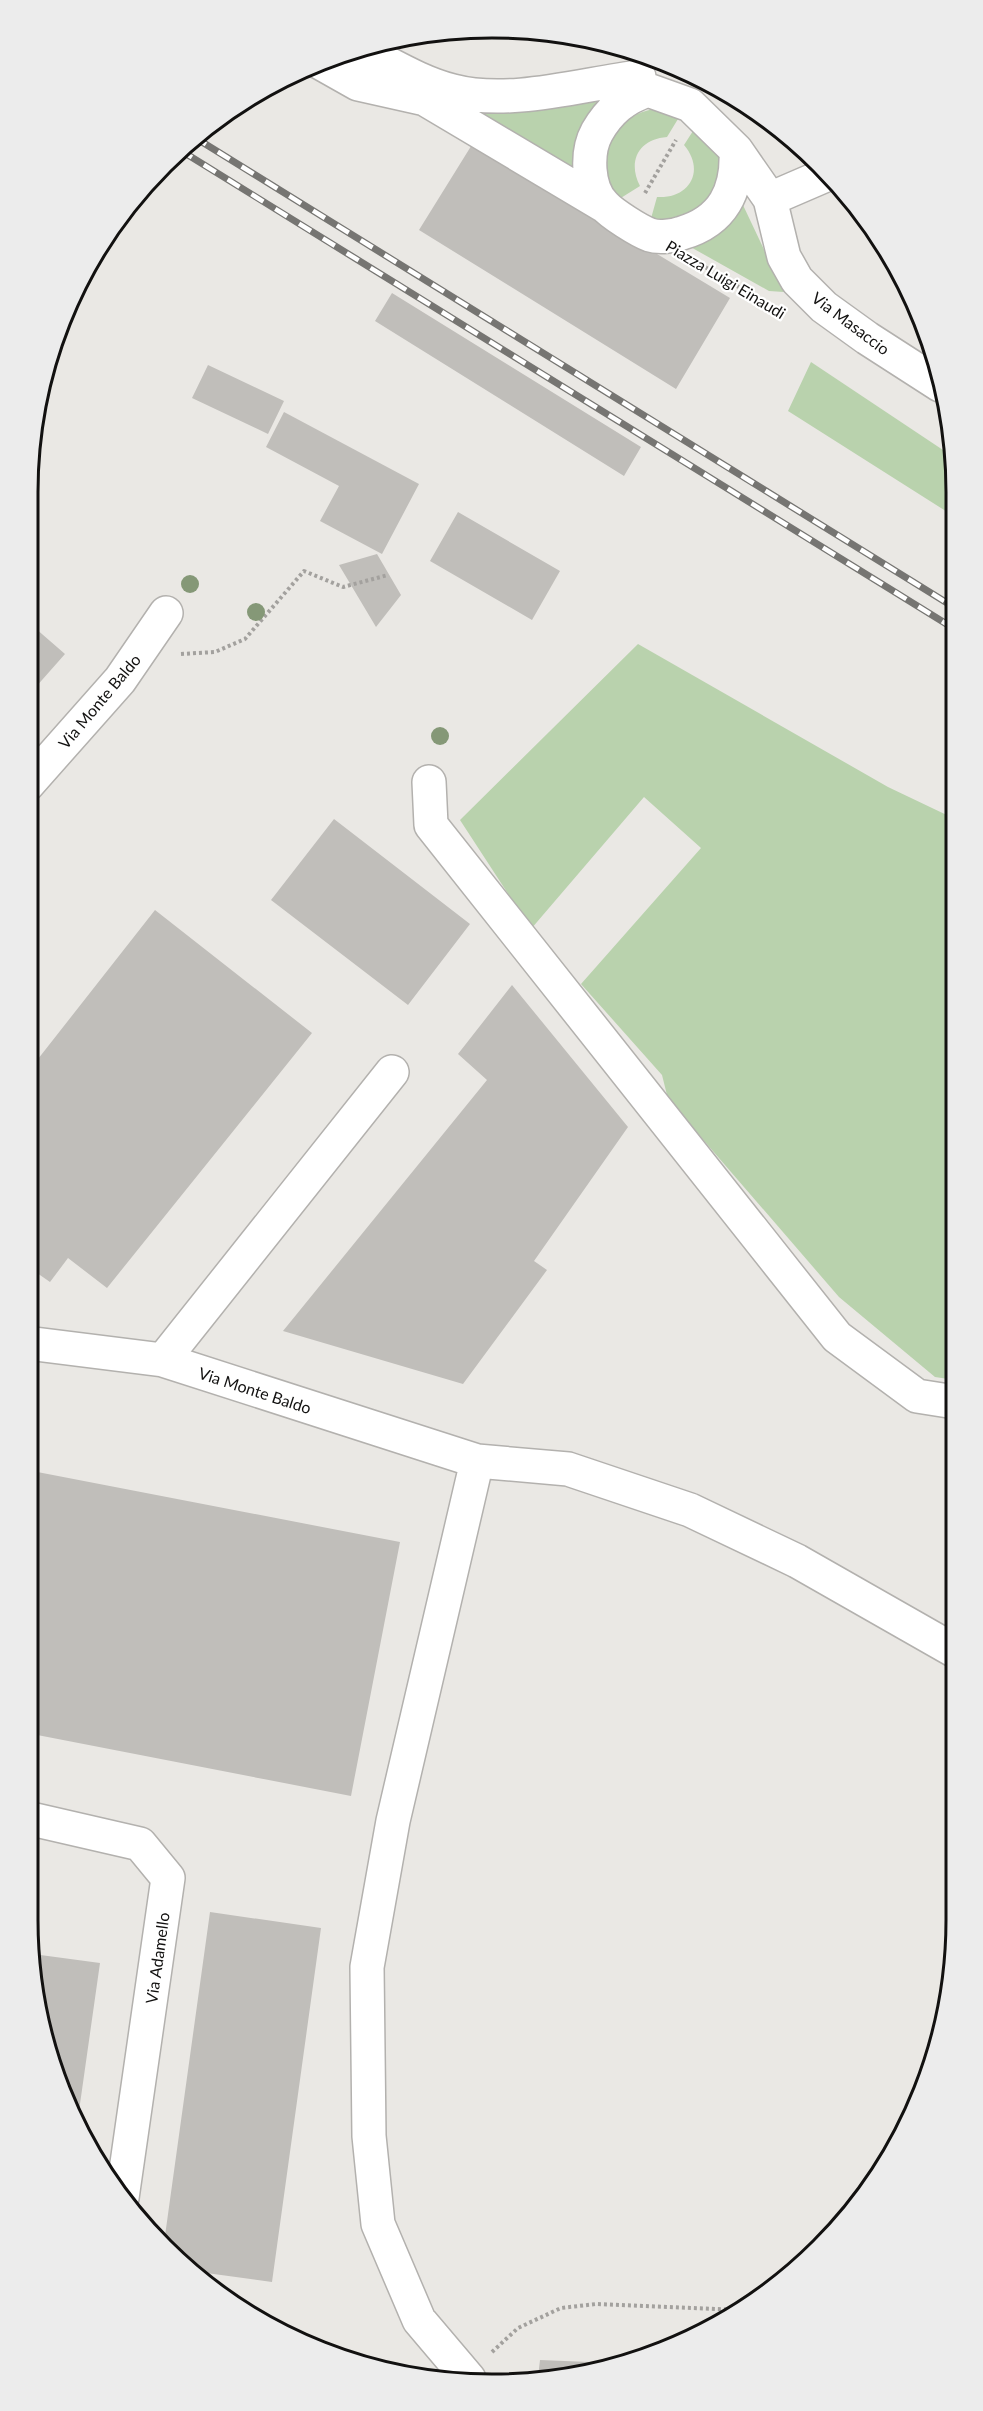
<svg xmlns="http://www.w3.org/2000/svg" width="983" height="2411" font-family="Lato,sans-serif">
  <rect width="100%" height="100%" fill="#eae8e4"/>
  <path fill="#b9d2ad" d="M605,98L579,176L451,106L514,111L559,108Z
    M660,108L678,119L667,137C639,139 627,161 640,186L616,201C595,159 609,114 660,108Z
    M693,131L718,147C726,180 714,206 683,221C675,225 660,222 650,222L657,197C689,199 706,171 684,145Z
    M742,203L784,292L769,291L687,245Z
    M811,362L952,456V515L788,411Z
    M638,644L888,787L953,818L955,1380L935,1377L839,1297L668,1099L662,1075L581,984L701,848L644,797L531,929L460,820Z"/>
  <path fill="#c0beba" d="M473,143L730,298L676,389L419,230Z
    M392,293L641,447L624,476L375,321Z
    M208,365L284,401L268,434L192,398Z
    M284,412L419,484L382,554L320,521L339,486L266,447Z
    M458,512L560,571L532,620L430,561Z
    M377,554L401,595L376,627L339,565Z
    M27,621L65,654L27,697Z
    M334,819L470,924L408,1005L271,900Z
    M155,910L312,1033L107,1288L68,1258L50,1282L27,1266V1073Z
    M512,985L628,1127L534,1261L547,1270L463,1384L283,1331L487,1080L458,1054Z
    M27,1470L400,1542L351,1796L27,1733Z
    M210,1912L321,1928L272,2282L199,2272L164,2243Z
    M33,1954L100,1963L77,2125L52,2069Z
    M540,2360L614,2363L582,2375L538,2377Z"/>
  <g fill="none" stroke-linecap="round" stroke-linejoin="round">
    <g stroke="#b3b1ae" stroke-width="36">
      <path id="minor" d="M358,48C389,63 420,83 453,91C510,106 582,84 639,77
        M319,62L358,84L425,99L603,205
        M648,90L690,105L736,150L770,199L784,257L797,280L824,307L867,338L940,385
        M648,90C624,98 609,111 597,132C586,152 587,188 604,205C612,214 639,231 650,235C659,238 674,236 682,233C723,221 738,191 736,150
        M770,199L828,174
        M429,782L431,825L837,1337L917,1396L955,1402
        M27,785L120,680L166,613
        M27,1343L163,1360L477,1461L568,1469L690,1510L797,1561L955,1651
        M163,1360L392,1072
        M27,1818L140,1844L168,1878L122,2198
        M469,2379L419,2320L378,2224L369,2136L367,1967L393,1821L477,1461"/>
    </g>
    <path stroke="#a3a19e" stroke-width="4" stroke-dasharray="3 3" stroke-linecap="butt" d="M645,193L676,140
      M700,264L769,305
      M181,654L215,652L245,639L304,571L343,587L388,575
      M492,2352L518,2328L561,2308L596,2304L740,2310"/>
    <use href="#minor" stroke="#fff" stroke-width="33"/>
    <g stroke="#767572" stroke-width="7">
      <path id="rail" d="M194,137L952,606
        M180,150L953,628"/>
    </g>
    <use href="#rail" stroke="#fff" stroke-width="4.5" stroke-dasharray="14" stroke-linecap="butt"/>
  </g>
  <g fill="#859877">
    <circle cx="190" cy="584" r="9"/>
    <circle cx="256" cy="612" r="9"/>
    <circle cx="440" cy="736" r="9"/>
  </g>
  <g text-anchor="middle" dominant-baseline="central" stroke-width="4.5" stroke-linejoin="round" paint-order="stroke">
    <g font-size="16" fill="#121110" stroke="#fff">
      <text transform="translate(726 279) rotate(31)">Piazza Luigi Einaudi</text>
      <text transform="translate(851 323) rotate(37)">Via Masaccio</text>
      <text transform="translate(99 701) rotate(-50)">Via Monte Baldo</text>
      <text transform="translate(255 1390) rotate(18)">Via Monte Baldo</text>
      <text transform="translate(157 1958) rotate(-82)">Via Adamello</text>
    </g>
  </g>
  <path d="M0 0H983V2411H0ZM492 38H492A454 454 0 0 1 946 492V1920A454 454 0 0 1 492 2374H492A454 454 0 0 1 38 1920V492A454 454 0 0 1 492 38Z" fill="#ececec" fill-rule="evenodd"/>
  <path fill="none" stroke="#121110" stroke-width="3" d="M492 38H492A454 454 0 0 1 946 492V1920A454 454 0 0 1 492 2374H492A454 454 0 0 1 38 1920V492A454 454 0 0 1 492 38Z"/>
</svg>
